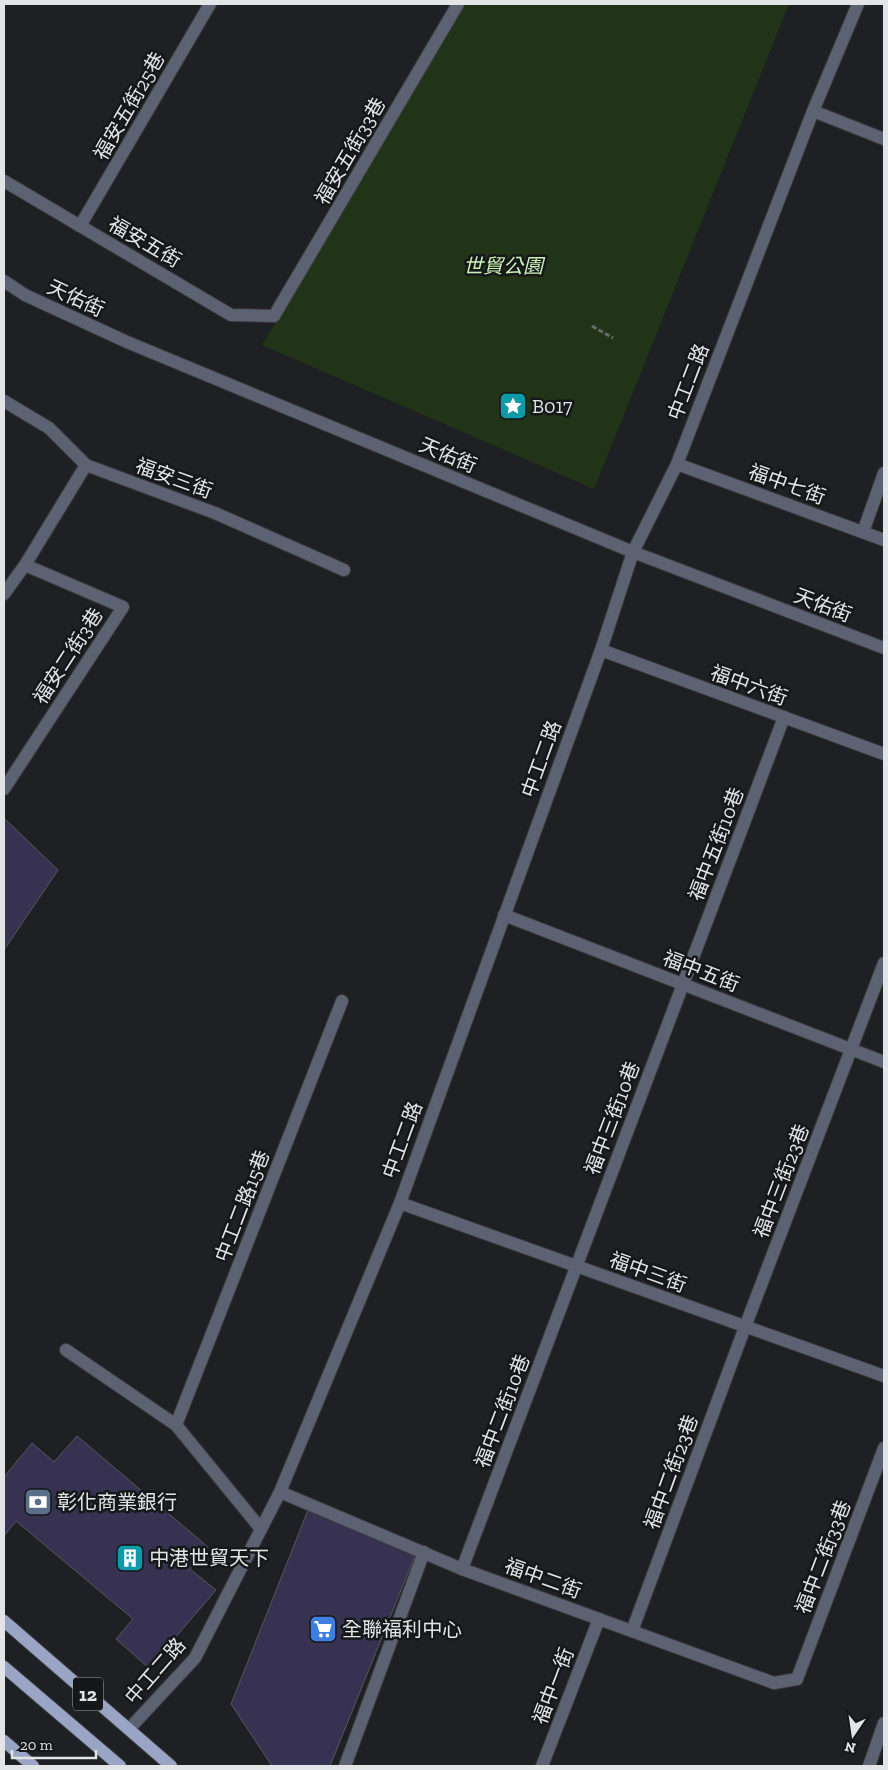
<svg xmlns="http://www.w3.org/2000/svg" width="888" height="1770" font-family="'Zilla Slab','Noto Sans TC',serif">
  <rect width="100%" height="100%" fill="#1f2023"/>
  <path fill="#213417" d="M465,4H789L594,489L262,345Z"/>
  <path fill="#373152" stroke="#57575a" d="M4,818L58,870L4,950Z
    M77,1436L208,1547L190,1569L216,1590L149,1668L116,1639L133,1619L16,1521L4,1536V1477L32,1443L54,1462Z
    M308,1510L416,1553L330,1766H272L231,1704Z"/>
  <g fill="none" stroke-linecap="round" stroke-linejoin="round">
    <g stroke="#3a3b3e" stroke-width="14">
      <path id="service" d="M80,226L210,4
        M274,316L458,4
        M863,532L884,473
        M4,789L123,607L25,565
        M66,1350L176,1425L261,1529
        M176,1425L342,1001
        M462,1569L784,717
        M632,1631L745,1327L884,963
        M797,1679L884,1448
        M345,1766L424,1552
        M542,1766L599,1619"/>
    </g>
    <g stroke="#3a3b3e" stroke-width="14">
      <path id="minor" d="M813,111L884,139
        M4,181L231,315L274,316
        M4,281L25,295L127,342L633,552L884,648
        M4,401L49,428L86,465L215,513L344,570
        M677,464L884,540
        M4,594L25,565L86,465
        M601,650L884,754
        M504,915L884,1062
        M400,1203L884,1376
        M280,1492L462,1569L774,1683L797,1679
        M129,1729L195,1658L280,1492L400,1203L601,650L633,552L677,464L813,111L858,4"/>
    </g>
    <g stroke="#3a3b3e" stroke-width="14">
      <path id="tertiary" d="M869,1766L884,1723"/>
    </g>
    <g stroke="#3a3b3e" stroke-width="14">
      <path id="primary" d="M4,1621L171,1766
        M4,1667L120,1766
        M4,1741L33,1766"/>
    </g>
    <path stroke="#696a6d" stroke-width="3" stroke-dasharray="5 2.5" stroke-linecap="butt" d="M592,326L613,338"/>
    <use href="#service" stroke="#5d6272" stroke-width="12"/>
    <use href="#minor" stroke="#5d6272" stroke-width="12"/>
    <use href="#tertiary" stroke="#5d6272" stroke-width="12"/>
    <use href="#primary" stroke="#9aa5c5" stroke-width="12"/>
  </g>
  <defs>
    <g id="sight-square" transform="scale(1.4375)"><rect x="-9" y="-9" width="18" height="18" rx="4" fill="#0f9aa8" stroke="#151719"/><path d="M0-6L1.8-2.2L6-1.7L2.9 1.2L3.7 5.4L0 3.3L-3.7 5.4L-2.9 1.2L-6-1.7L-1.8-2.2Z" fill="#fff"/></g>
    <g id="bank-square" transform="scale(1.4375)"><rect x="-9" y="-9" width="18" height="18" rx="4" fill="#5c6f8a" stroke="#151719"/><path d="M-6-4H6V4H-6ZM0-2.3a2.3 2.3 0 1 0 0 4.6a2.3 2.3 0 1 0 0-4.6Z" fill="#fff"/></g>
    <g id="building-square" transform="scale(1.4375)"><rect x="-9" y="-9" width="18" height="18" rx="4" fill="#0f9aa8" stroke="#151719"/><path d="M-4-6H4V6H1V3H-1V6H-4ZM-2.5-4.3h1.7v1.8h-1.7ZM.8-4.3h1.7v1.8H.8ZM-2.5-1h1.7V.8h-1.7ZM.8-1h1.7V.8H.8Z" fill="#fff"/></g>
    <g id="supermarket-square" transform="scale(1.4375)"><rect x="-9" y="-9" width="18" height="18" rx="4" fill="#3f7fe0" stroke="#151719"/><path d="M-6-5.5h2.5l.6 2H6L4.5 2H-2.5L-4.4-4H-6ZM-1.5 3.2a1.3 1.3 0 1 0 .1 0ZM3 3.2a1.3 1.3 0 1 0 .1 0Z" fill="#fff"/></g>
  </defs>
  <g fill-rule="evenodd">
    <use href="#sight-square" x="513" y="406"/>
    <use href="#bank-square" x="38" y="1502"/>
    <use href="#building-square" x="130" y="1558"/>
    <use href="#supermarket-square" x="323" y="1629"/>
  </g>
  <g text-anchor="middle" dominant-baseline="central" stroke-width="5" stroke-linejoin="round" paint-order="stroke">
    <rect fill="#151719" stroke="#a5a6a8" stroke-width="1" x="73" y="1677.5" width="30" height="33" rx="4"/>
    <g font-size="19" font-weight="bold" fill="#e3e4e6">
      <text x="88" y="1694">12</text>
    </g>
    <g font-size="20" fill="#e3e4e6" stroke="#151719">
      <text transform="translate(129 106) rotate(-60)">福安五街25巷</text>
      <text transform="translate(350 151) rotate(-60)">福安五街33巷</text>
      <text transform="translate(145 242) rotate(30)">福安五街</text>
      <text transform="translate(76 298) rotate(25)">天佑街</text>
      <text transform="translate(688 382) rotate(-69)">中工二路</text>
      <text transform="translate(448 455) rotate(23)">天佑街</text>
      <text transform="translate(174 478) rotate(20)">福安三街</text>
      <text transform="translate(787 484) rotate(20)">福中七街</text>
      <text transform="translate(823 605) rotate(21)">天佑街</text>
      <text transform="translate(68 656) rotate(-57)">福安二街3巷</text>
      <text transform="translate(749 685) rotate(20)">福中六街</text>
      <text transform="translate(541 759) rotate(-70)">中工二路</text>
      <text transform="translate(716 844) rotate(-69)">福中五街10巷</text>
      <text transform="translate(701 971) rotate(21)">福中五街</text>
      <text transform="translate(612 1118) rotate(-69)">福中三街10巷</text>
      <text transform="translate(402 1140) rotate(-70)">中工二路</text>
      <text transform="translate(781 1181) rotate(-69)">福中三街23巷</text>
      <text transform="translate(242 1206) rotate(-69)">中工二路15巷</text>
      <text transform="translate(648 1272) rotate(20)">福中三街</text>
      <text transform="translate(502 1411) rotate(-69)">福中二街10巷</text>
      <text transform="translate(671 1472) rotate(-70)">福中二街23巷</text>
      <text transform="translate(823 1557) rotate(-69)">福中二街33巷</text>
      <text transform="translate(543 1578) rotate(20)">福中二街</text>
      <text transform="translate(155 1671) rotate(-49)">中工二路</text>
      <text transform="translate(553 1686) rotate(-69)">福中一街</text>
    </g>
    <g font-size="20" font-style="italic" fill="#caf1b6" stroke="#151719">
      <text x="503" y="266">世貿公園</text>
    </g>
    <g font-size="20" fill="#e3e4e6" stroke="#151719" text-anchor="start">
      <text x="532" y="406">B017</text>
      <text x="57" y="1502">彰化商業銀行</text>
      <text x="149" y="1558">中港世貿天下</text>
      <text x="342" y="1629">全聯福利中心</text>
    </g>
  </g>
  <rect width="888" height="1770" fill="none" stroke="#e3e4e6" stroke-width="10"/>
  <g transform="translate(853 1735) rotate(193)" stroke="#151719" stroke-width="4" paint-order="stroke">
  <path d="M0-4L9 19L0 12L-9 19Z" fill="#e3e4e6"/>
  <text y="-8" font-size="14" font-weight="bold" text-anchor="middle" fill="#e3e4e6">N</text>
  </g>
  <path d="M12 1750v8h84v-8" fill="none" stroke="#e3e4e6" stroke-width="2.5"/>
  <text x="20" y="1750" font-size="15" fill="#e3e4e6" stroke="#151719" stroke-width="4" paint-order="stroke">20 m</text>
</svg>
